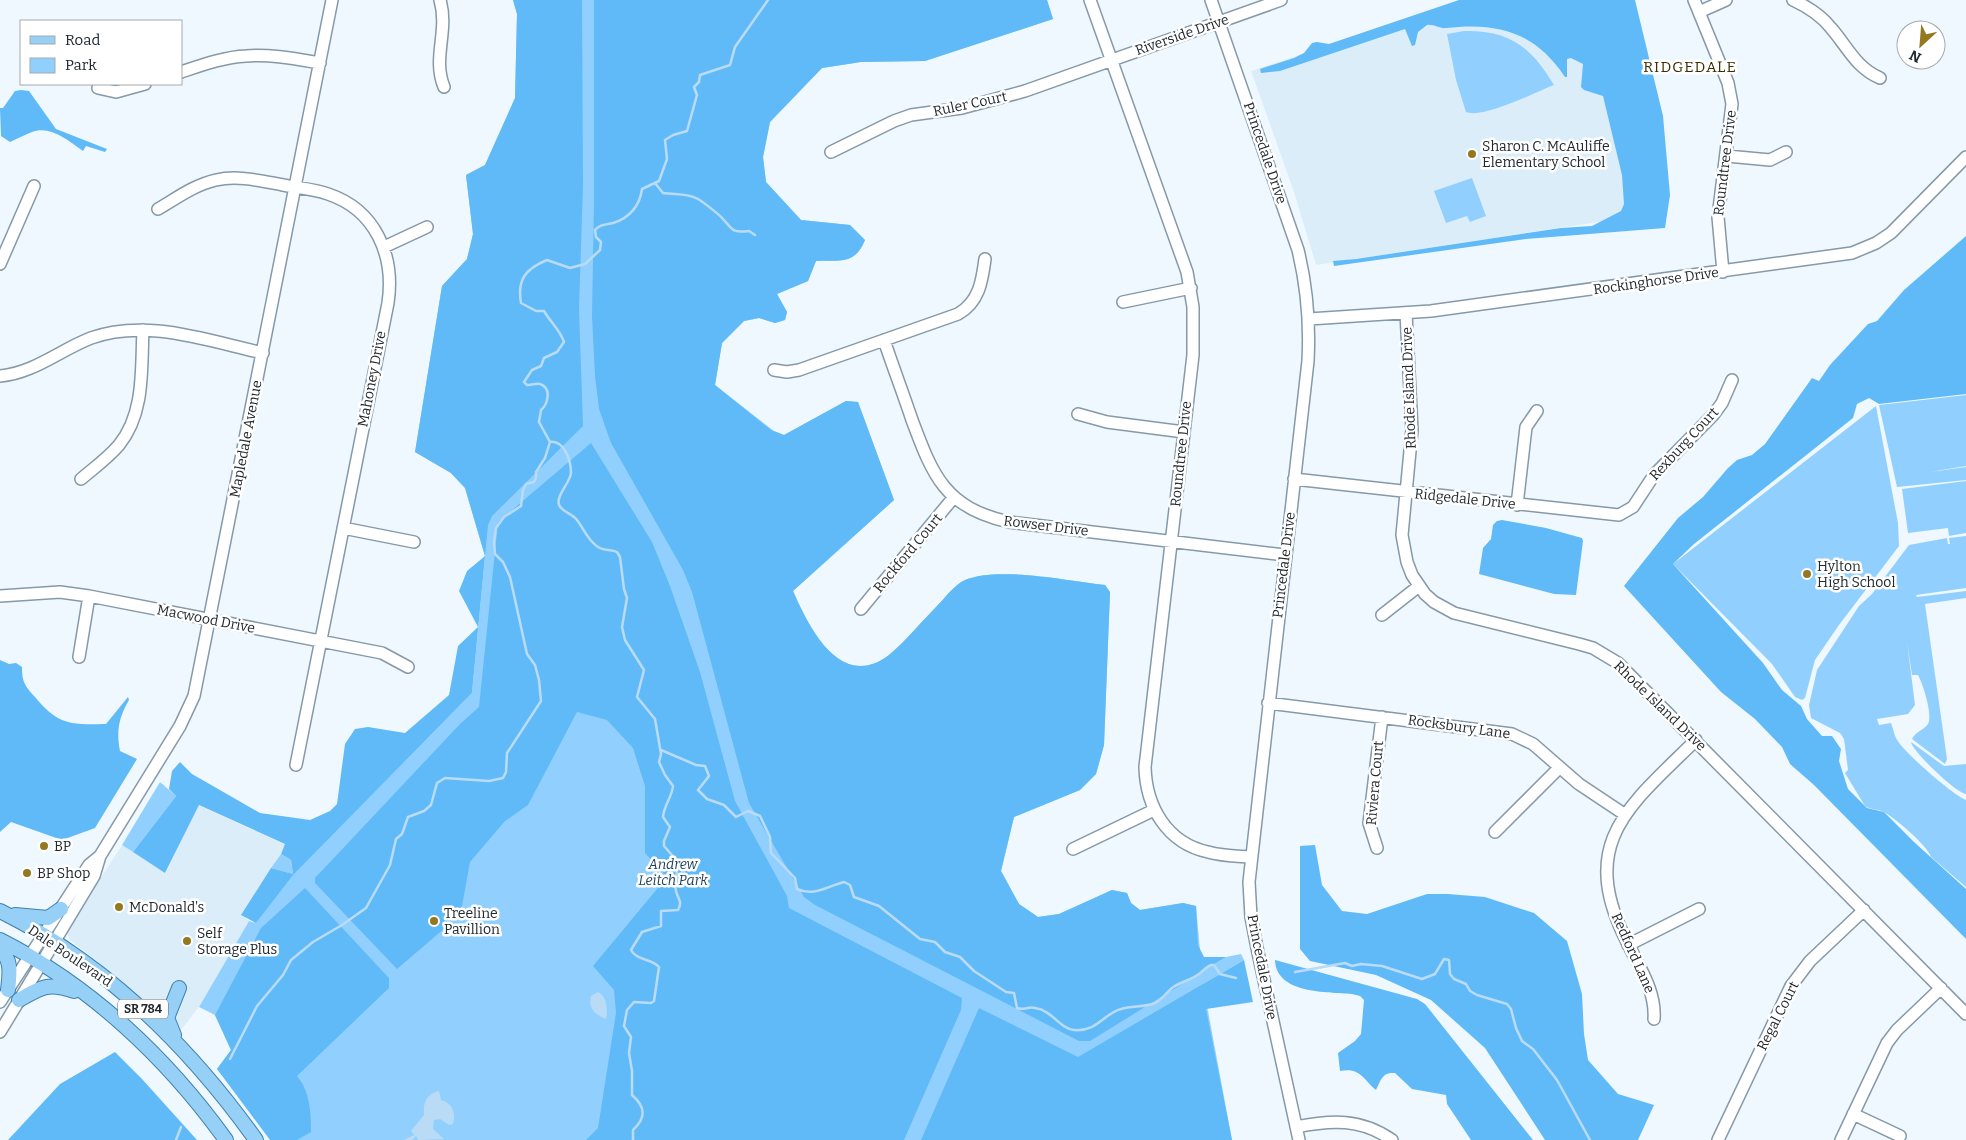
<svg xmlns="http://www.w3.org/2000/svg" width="1966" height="1140" font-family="Bitter,serif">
  <rect width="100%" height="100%" fill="#eff8ff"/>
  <path fill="#dcedfa" d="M1633,0L1663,212L1316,265L1294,192L1251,71L1420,15Z
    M198,805L286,845L242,915L249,921L199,1007L177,1035L97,961L71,941L66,932L122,845L166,873Z"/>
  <path fill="#91d0fe" d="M513,0H1047L1053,19L925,61L861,62L822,68L770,122L763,157L766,182L801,220L850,225L865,240C855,265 840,260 816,261L808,281L777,294L787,312L785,320L775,323L759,318L744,321L722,343L715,385L774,431L784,435L846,401L858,402L894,500L793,591C809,627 840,692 889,655C906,641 921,622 937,606C945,598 955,584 965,580C998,566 1068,581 1105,585L1110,592L1104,745L1096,774L1080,790L1014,817L1001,871L1019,904L1038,917L1059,914L1112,890L1127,893L1131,903L1140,910L1183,903L1196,906L1202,972L1226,957L1241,954L1244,960L1203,984L1232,1140H277L217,1069L231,1050L215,1015L199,1007L249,921L256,923L292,874L271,868L281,854L291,860L293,874L472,693L485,556L465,488L451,473L415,452L442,286L467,259L473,234L466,175L485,165L515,98L517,14Z
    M1464,31C1510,30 1531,47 1554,85C1536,92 1483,119 1466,112L1456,80L1447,34Z
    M1472,178L1486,216L1470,222L1467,216L1446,223L1434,191Z
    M1966,395V466L1930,472L1966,467V480L1897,487L1879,405Z
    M1876,406L1898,523L1899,546L1839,625L1815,660L1805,698L1802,700L1795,697L1772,664L1673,564Z
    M1966,481V533L1949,536L1948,528L1908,533L1902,489Z
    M1966,536V588L1916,595L1917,597L1966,591V598L1925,604L1947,759L1945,764L1912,739C1917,730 1923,731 1928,724C1933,715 1923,684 1918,675H1912L1907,642L1915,705L1908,714L1877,719L1879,725L1891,723C1893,728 1894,734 1896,738C1901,750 1954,796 1966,800V887L1931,857C1928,846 1895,818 1884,812C1878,809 1871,810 1865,806L1845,773L1848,770L1844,739L1840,733L1811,718L1809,705L1817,670L1859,606L1872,594L1909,545L1947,538L1948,544H1950L1949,538Z
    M1911,742L1944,766L1966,764V794C1956,793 1912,751 1911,742Z
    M160,782L176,796L133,852L122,845Z"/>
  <path fill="#60baf7" d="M513,0H582L583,185L579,309L583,426L492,516L488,525L472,693L293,875L256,923L241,915L271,868L293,874L291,860L281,854L285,844L199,805L165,873L133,852L176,796L169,789L172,771L180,762L192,774L260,813L310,820L330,811L337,804L345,744L355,729L368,727L405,733L449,695L458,646L478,627L459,591L467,571L485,556L465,488L451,473L415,452L442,286L467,259L473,234L466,175L485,165L515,98L517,14Z
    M594,0H1047L1053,19L925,61L861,62L822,68L770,122L763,157L766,182L801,220L850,225L865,240C855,265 840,260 816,261L808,281L777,294L787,312L785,320L775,323L759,318L744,321L722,343L715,385L771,430L784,435L846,401L858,402L894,500L793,591C809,627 840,692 889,655C906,641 921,622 937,606C945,598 955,584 965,580C998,566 1068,581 1105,585L1110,592L1104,745L1096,774L1080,790L1014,817L1001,871L1019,904L1038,917L1059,914L1112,890L1127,893L1131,903L1140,910L1183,903L1196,906L1198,945L1204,957H1226L1090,1041H1079L815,905L804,897L749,803L692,592L683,570L611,443L599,409L595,376L592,316L594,202Z
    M1459,0H1635L1663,116L1670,195L1665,228L1526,239L1334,266L1333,261L1356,259L1561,228L1592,226L1621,211L1624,204L1622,175L1603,96L1584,90L1581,87L1583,64L1571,58L1567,59V77H1565C1535,32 1498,22 1446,28C1440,29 1434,24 1427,25L1418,32L1415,45L1412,46L1405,29L1280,71L1261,73L1260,69L1294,58L1304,53L1312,43L1317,42L1329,44Z
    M21,90L29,91L56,129L107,149L105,152L86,146L83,151C69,141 50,125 32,132C24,135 17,139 10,142L1,136L0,108H3L15,91Z
    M1966,236V394L1879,404L1869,398L1857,404L1853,418L1694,544L1673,564L1763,663L1782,690L1801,706L1807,719L1822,736H1832L1841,749L1839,761L1848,789L1867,808L1884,812L1914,842L1966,889V939L1814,785L1790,764L1782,747L1755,719L1721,692L1624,586L1678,518L1703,497L1728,468L1737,460L1752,455L1765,444L1812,378L1819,381L1830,365L1868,324L1877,321L1904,290Z
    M591,443L652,542L670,586L700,672L735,801L787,896L789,908L962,998L961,1010L904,1140H586L598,1128L616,1013L614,990L593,966L667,877L645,853V786L633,748L607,720L577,712L528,805L505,821L470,862L462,906L445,928L397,969L315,883V878L460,724L479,707L498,522Z
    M1502,520L1546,528L1582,538L1583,541L1576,595L1554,594L1479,574L1483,548L1491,539L1493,525L1497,521Z
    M0,660L9,664L16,663L22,667C22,682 25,686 35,697C58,725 71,725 106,724L128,697L129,700C119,717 116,731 120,751L137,759L95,828L62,840L11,822L0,832Z
    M1315,845L1322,885L1342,911L1367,914L1427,894H1448L1485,897L1534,913L1567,941L1582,994L1584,1034L1588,1060L1618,1094L1654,1105L1638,1140H1545L1485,1048L1431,1000L1376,975L1310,961L1300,949V846Z
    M305,888L389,978V988L297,1076C310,1091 311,1113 311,1132L297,1140H270L217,1069L231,1050L215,1015L261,928Z
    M1244,960L1253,1002L1206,1009L1232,1140H921L979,1008L1078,1057Z
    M1275,960L1417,999L1425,1004L1533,1140H1471L1447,1104L1446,1095L1412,1089L1395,1073C1382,1072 1381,1080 1376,1090C1363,1079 1360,1067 1340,1071L1338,1053L1355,1041L1361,1034L1364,1000L1360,996L1352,994C1327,992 1276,994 1275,960Z
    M115,1052L142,1079L197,1140H8L60,1084Z"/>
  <path fill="#badbf5" d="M598,992C607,997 608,1009 606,1019C595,1015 588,1008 591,996Z
    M439,1091L441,1100C453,1103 456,1114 453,1124L449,1125L440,1119L434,1120L433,1129L444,1139L418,1140L416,1136L412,1140H404L414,1135L411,1131L424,1115C423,1103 426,1094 439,1091Z"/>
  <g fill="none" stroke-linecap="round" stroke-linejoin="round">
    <path stroke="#badbf5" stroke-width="2.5" d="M655,183L663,193C676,195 687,193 698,199C703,202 720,215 723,219C733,230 732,233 749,231L755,235
      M661,750L696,765L705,766L709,776L698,790L707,799L724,805L736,817L748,811L760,816L770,837L771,853L795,878L797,889C814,897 828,886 844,882L850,885L854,897L879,906L920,939L935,942L945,952L960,957L974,971L1006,992L1014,993L1017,1008C1024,1011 1028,1006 1035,1008C1052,1010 1060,1029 1074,1030C1097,1032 1103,1014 1121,1009C1132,1005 1144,1008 1155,1003C1163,999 1166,993 1172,988C1180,982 1191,980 1199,974C1203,971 1206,967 1211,965H1214L1220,974L1236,978
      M1295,972L1345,963L1352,966L1361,964L1382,966L1422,979L1435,974L1444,959L1449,960L1450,974L1454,979L1466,984L1470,991L1477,995L1507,1004L1511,1009L1516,1028L1522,1041L1533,1049L1557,1080L1590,1140
      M230,1059L257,1006L283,975L291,960L313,942L342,925L366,908L390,865L396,839L402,834L408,817L424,811L431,805L437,783L445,778L489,781L503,778L506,772L507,753L541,701L539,680L535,665L527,654L510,577L503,562L495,554L494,542L496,528L504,517L521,506L523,490L526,484L534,482L536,478V472L545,458L550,442
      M176,1140L181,1127
      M633,1140V1130C646,1118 646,1107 632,1095V1071L629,1053L631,1037L624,1026L627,1010L634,1002L651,1003L654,1001L659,967C651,958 637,961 631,950L642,932L661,926V911L678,910C683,901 678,900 676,891C674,882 678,871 678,862L664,846V841L670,827L663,817C664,805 672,797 673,786L665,775L659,762L661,754L655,719L637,697L644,670L625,640L622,627L627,598L624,589L620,557L617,552C611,549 604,551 598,547C588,541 584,529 577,520C573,514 562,512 559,505C556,495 570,483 571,473C571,462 565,440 550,442L539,422L541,410C548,404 552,388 540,384C537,383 530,385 527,385L524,382L532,370L541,366L544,358L557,352L564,342C560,330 551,323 544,311H536L521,303C517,280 525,269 547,260L570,268L585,264L600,250L601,242L596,237L595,230C601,224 605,225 613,223C630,218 640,205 642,189L659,181L667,159L665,140L673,135L687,131L697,95L694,87L699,82L700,75L730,65L735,47L768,0"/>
    <g stroke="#8599a9" stroke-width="14">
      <path id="minor" d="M440,0C449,31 432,58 444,87
        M1090,0L1187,272L1193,307V355L1145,767C1146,807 1167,843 1208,852C1222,856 1236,856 1250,857
        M1211,0L1298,250C1307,287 1310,323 1308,361L1249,882L1251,917L1257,948L1299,1140
        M1694,0L1728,83L1732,104L1718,217L1723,272
        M1793,0C1808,7 1821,15 1831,28C1847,46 1856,68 1880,78
        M1699,12L1726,0
        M181,72C202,65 224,57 246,56C271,54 296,59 320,63
        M98,88L116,92L145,84
        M831,152L894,121L911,115L962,108L1025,91L1281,0
        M1727,156L1770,160L1786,152
        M158,209C177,198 194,185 216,180C238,175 261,181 283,185C298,188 314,189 328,194C376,210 395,256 388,303L296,765
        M384,247L427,227
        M0,264L34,186
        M1123,302L1191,288
        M1406,313L1412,430L1402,535L1407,562L1412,575L1425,594L1434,602L1454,613L1579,644L1593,648L1618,663L1966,1014
        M1309,319L1431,311L1852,253L1876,243L1891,233L1966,157
        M884,340C893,367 903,393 912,420C933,476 945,508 1009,522L1285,555
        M774,370L787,372L799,370L958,314C979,302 982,282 985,259
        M0,376C34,373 60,350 91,338C146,318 208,341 263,353
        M1078,414L1107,422L1184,432
        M81,479C94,468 108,458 119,445C145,413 141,369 143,330
        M1294,479L1619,515L1633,507L1654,475L1714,414L1722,403L1732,380
        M1517,505L1526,427L1537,411
        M343,528L414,542
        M0,596L60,592L89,596L382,653L408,667
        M861,609L954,497
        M1382,615L1419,586
        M79,657L89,596
        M1268,703L1512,734L1533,744L1579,784L1624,814
        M1495,832L1559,768
        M1377,848L1369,823L1382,717
        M1073,849L1154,810
        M1628,945L1699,909
        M0,1002L89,865L100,856L180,726L194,696L332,0
        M1654,1019C1656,992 1640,968 1628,944C1576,843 1628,807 1696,740
        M0,1032L94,876L100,856
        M1853,1114L1900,1136
        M1296,1127C1331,1120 1361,1118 1392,1140
        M1718,1140L1791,986L1810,961L1864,910
        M1841,1140L1887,1043L1897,1030L1941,988"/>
    </g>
    <g stroke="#4081ac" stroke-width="16">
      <path id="major" d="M0,911C105,963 189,1046 256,1140
        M15,915L48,918L61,909
        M0,940C91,986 167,1058 226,1140
        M0,948C12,961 10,973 8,990
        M19,1000C41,987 48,982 74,991
        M174,1035L167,1018L179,988"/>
    </g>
    <use href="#minor" stroke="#fff" stroke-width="11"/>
    <use href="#major" stroke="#96d0f6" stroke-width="14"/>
  </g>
  <g fill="#93781f" stroke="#fff" stroke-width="2">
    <circle cx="1472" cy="154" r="5"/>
    <circle cx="1807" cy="574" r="5"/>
    <circle cx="44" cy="846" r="5"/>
    <circle cx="27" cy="873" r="5"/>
    <circle cx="119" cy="907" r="5"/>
    <circle cx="434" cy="921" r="5"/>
    <circle cx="187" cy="941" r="5"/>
  </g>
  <g text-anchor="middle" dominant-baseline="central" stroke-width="5" stroke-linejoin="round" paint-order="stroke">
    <rect fill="#fff" stroke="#64696d" stroke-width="1" x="118" y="999.5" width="50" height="19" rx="4"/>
    <g font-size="12" font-weight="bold" fill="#21292f">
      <text x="143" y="1009">SR 784</text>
    </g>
    <g font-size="14" fill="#21292f" stroke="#fff">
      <text transform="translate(1182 35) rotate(-19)">Riverside Drive</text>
      <text transform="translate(970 104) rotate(-12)">Ruler Court</text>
      <text transform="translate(1265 153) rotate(71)">Princedale Drive</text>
      <text transform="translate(1725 163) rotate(-83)">Roundtree Drive</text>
      <text transform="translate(1656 281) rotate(-8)">Rockinghorse Drive</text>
      <text transform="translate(372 379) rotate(-79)">Mahoney Drive</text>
      <text transform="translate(1409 388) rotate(-92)">Rhode Island Drive</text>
      <text transform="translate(246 439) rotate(-79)">Mapledale Avenue</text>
      <text transform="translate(1684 444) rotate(-47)">Rexburg Court</text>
      <text transform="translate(1181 454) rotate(-84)">Roundtree Drive</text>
      <text transform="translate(1465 499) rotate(6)">Ridgedale Drive</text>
      <text transform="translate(1046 526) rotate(7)">Rowser Drive</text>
      <text transform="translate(908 553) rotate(-50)">Rockford Court</text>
      <text transform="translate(1284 565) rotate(-83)">Princedale Drive</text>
      <text transform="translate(206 619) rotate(11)">Macwood Drive</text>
      <text transform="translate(1660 706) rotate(44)">Rhode Island Drive</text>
      <text transform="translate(1459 727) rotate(8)">Rocksbury Lane</text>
      <text transform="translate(1375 783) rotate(-85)">Riviera Court</text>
      <text transform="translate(1633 953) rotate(66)">Redford Lane</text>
      <text transform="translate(70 956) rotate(34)">Dale Boulevard</text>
      <text transform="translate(1262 967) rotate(79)">Princedale Drive</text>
      <text transform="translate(1778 1016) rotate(-63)">Regal Court</text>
    </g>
    <g font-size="14" fill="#21292f" stroke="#fff" text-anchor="start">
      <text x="1482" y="146">Sharon C. McAuliffe<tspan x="1482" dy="16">Elementary School</tspan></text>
      <text x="1817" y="566">Hylton<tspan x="1817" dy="16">High School</tspan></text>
      <text x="54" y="846">BP</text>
      <text x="37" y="873">BP Shop</text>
      <text x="129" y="907">McDonald's</text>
      <text x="444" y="913">Treeline<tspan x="444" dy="16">Pavillion</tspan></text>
      <text x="197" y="933">Self<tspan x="197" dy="16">Storage Plus</tspan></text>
    </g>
    <g font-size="14" font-style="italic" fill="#1a3f59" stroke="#fff">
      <text x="673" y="864">Andrew<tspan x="673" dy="16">Leitch Park</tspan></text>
    </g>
    <g font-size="15" letter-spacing="1" fill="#392c01" stroke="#fff">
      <text x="1690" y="67">RIDGEDALE</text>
    </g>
  </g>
  <rect x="20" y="20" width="162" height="65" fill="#ffffff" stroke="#a6a9ac"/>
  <rect x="30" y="36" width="25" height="8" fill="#96d0f6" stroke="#a6a9ac"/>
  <text x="65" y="45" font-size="15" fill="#21292f">Road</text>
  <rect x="30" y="58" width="25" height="15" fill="#91d0fe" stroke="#a6a9ac"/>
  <text x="65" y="70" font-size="15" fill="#21292f">Park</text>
  <g transform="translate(1921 45) rotate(206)"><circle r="24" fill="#ffffff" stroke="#a6a9ac"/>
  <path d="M0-4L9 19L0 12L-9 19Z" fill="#93781f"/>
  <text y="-8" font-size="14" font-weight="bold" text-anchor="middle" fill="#21292f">N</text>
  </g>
</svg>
